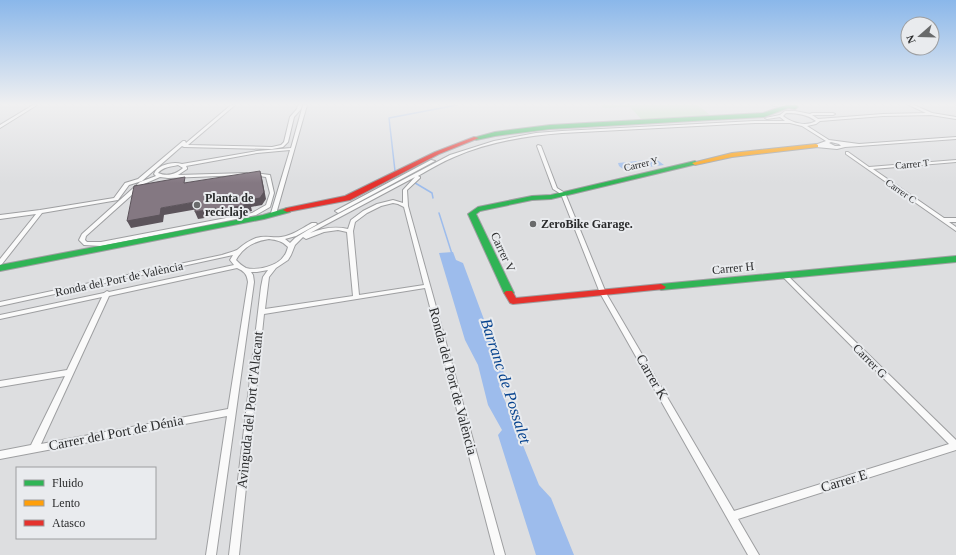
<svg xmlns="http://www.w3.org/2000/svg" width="956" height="555" font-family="Georgia,serif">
  <rect width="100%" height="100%" fill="#dddee0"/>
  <path fill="#bfe1be" d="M601,105H697L713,117L643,121L630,107L603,108Z"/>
  <path fill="#9dbcec" d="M656,159L664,165L624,170L619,166L618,163Z
    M453,252L456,260L463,263L508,384L499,386L539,485L551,498L574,555H536L498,435L502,430L488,405L478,365L465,340L439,253Z"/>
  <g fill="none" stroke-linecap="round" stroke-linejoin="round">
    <path stroke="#9dbcec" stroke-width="1.5" d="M433,198L432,193L395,171L389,118L457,105
      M439,213L452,254"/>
    <g stroke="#9e9fa1" stroke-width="2">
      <path id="street" d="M33,105H37L0,128V125Z
        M231,105H235L188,145L272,147L281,145L284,142L290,117L297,109L298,105H302L301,109L294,117L288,142L283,147L272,149L184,147L182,146L142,181L129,185L118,200L42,213L2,264L0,265V259L36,214L0,219V215L40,210L114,198L125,183L138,179L183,141H185L186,143Z
        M303,105H307L276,214L274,215L271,213L290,150L257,153L186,166L187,168V169L178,175L247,173V175H245L168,178L160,177L144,184L86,236L85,240L87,242H101L252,213L266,205L270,193L266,177L252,175V173H254L270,175L274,193L270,207L256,215L101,246L84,245L79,240L82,234L140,182L156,176L154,174C157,165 173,161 182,164L257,151L291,148ZM178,165L183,168C176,174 168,177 158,173C163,167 170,167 178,165Z
        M772,105H788C784,107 776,107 772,105Z
        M909,105H914L932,113L956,117V119L931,115L883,116L820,121L816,124L807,126L829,140L859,144L956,137V139L845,147L837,149L816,147L814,146L815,145L826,141L802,126L790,123H755L562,133C525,136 488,142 454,157C442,162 430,169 418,176L420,177V178L407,190L408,206L505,555H495L425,288L264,314L239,555H229L261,287L263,277L268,270L257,272H251L253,275L254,282L216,555H206L227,416L0,459V451L31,445L65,376L0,387V381L67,370L102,297L0,319V315L104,293L107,291L109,292L234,265L230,260L233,255L0,306V302L222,255C227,253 233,252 237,250C243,245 248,241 256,238C266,235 271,238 281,237C292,236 302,228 312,223H316L317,224L316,225L296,236L285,239L290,243L295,238L308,230L450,155L494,141L536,133L562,131L755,121H785L780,117L767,119L765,118L780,115L785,111H795L810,114L812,113H833L835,114L833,115H812L818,119L883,114L926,113ZM786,113C797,113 807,114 816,121C806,127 792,123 783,116ZM831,142L839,144L841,146H835L829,143ZM415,177L403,190V203L393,200L377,204L363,211L351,220L348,229C335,226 323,228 310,233ZM393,203L398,204L404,207L424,285L359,295L353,231L355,222L367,213L381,206ZM338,230L347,232L353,296L265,309L269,277L276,268L288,260L291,255L295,245L303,237L306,239L324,232ZM269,239C277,240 282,241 288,247C287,250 286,254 284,256C278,266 257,271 246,268C242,266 239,263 236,260C243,247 254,241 269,239ZM237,268C244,271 247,274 248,282L228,409L41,444L109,296Z
        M538,145L541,146L557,188L565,193L606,293L734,511L949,444L782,276L781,275L782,274H786L956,440V450L738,519L759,555H748L600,293L561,194L553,189L537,146Z
        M846,152H848L869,167L956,160V162L873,169L944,218H956V222H949L956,227V231L846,154Z
        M431,160L435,161L340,212L338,213L335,211Z"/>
    </g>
    <g stroke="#9e9fa1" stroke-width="2">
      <path id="fast" d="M786,105H796L798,107L795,109L788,108L764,117L550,129L495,136L476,140L473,138L495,132L550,125L763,113Z
        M695,161L698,163L697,164L551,199L532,200L480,211L476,214L514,293L509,296L504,293L468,214L478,207L532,196L551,195Z
        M287,208L291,210L290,212L264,219L0,271V265L263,215Z
        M956,256V262L661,290L656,287L661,284Z"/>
    </g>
    <g stroke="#9e9fa1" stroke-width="2">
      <path id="slow" d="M816,144L818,145V147L732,157L695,165L692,163L732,153Z"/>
    </g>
    <g stroke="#9e9fa1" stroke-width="2">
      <path id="jam" d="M474,137L479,138L439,154L350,200L287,212L283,210L287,208L345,196L435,152Z
        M661,284L666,287L664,289L513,304L510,303L504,293L506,291H512L516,298Z"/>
    </g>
    <use href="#street" fill="#fafafa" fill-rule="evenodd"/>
    <use href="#fast" fill="#30b455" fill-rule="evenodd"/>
    <use href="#slow" fill="#ff9f0a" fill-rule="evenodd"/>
    <use href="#jam" fill="#e5322d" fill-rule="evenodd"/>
  </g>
  <path fill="#5c545b" d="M260,171L262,178L266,199L262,205L251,207L252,211L219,218L218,216L198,219L195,212L249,200Z
    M195,202L198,209L164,215L163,222L131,228L127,221L161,208Z"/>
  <path fill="#847882" stroke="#5c545b" d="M260,171L264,192L260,198L249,200V204L216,211V208L195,212V202L161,208L160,215L127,221L134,186L185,177L184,183Z"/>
  <linearGradient id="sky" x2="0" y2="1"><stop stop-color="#8ab7ea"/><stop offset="0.57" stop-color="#f0f0f1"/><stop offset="1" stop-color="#f0f0f1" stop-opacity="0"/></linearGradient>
  <rect width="956" height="183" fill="url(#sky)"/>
  <g fill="#696a6b" stroke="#e9ebee" stroke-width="1.5">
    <circle cx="197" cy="205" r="4"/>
    <circle cx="533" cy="224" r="4"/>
  </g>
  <g text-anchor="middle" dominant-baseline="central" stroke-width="4" stroke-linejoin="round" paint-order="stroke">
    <g font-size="10" fill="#2a2b2c" stroke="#e9ebee">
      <text transform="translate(641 164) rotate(-13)">Carrer Y</text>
      <text transform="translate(912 164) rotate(-5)">Carrer T</text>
      <text transform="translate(901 191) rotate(35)">Carrer C</text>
    </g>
    <g font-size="12" font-weight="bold" fill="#2a2b2c" stroke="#e9ebee" text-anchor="start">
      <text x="205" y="198">Planta de<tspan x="205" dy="14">reciclaje</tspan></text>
      <text x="541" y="224">ZeroBike Garage.</text>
    </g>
    <g font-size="12" fill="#2a2b2c" stroke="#e9ebee">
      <text transform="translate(503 252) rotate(65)">Carrer V</text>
      <text transform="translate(733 268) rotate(-6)">Carrer H</text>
      <text transform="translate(119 279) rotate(-12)">Ronda del Port de València</text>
      <text transform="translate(870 361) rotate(45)">Carrer G</text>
    </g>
    <g font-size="14" fill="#2a2b2c" stroke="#e9ebee">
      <text transform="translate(652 377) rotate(60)">Carrer K</text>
      <text transform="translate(453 381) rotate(75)">Ronda del Port de València</text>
      <text transform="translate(250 410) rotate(-84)">Avinguda del Port d'Alacant</text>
      <text transform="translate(116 433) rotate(-11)">Carrer del Port de Dénia</text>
      <text transform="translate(844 481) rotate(-17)">Carrer E</text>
    </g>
    <g font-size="16" font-style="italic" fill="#05428e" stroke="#e9ebee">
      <text transform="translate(506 381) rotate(72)">Barranc de Possalet</text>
    </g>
  </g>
  <rect x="16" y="467" width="140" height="72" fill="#e9ebee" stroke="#9d9ea0"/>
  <rect x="24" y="480" width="20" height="6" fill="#30b455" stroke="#9d9ea0"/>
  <text x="52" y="487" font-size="12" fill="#2a2b2c">Fluido</text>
  <rect x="24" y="500" width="20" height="6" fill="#ff9f0a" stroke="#9d9ea0"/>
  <text x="52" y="507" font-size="12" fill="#2a2b2c">Lento</text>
  <rect x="24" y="520" width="20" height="6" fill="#e5322d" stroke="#9d9ea0"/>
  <text x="52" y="527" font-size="12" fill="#2a2b2c">Atasco</text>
  <g transform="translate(920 36) rotate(250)"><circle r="19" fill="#e9ebee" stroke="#9d9ea0"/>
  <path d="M0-3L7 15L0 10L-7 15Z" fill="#696a6b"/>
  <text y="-6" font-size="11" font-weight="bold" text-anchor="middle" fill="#2a2b2c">N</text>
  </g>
</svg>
